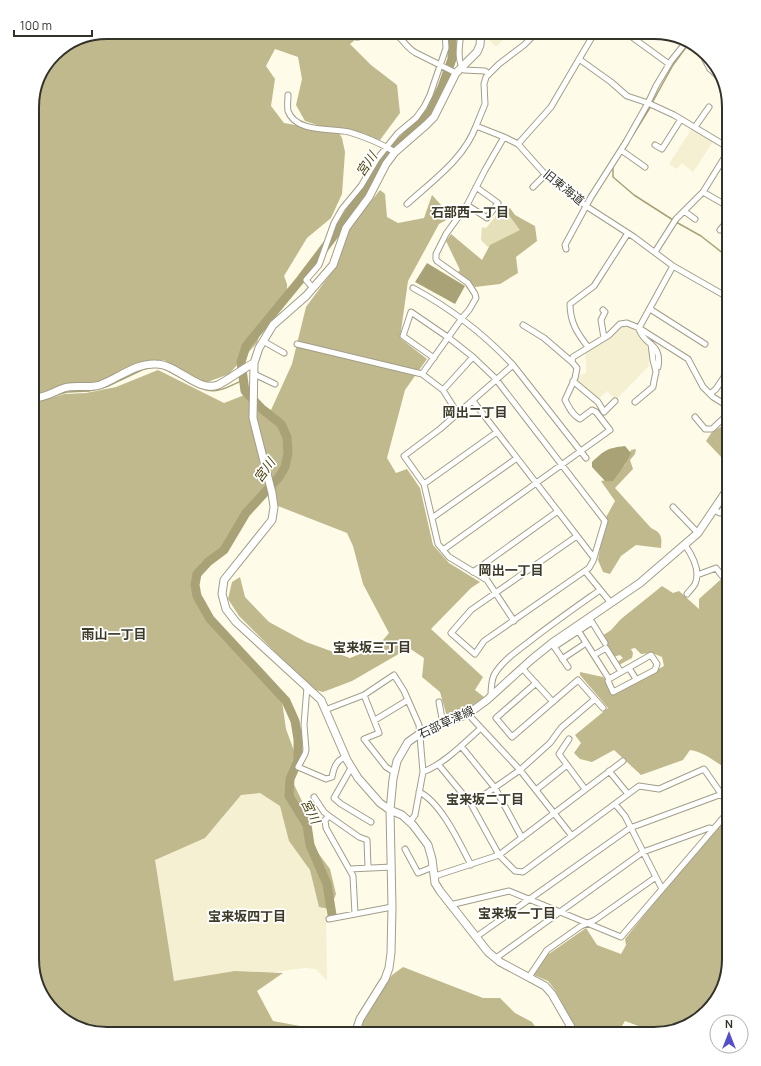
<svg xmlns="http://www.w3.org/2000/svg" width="761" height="1066" font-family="Manrope,'Noto Sans JP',sans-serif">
  <rect width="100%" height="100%" fill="#fefce9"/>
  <path fill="#f5f0d2" d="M484,32H511L496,47L484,35Z
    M692,128L713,142L693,172L682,163L677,169L669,164Z
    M627,325L636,329L646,340L650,350L649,366L616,400L607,391L597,400L577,381L580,375L586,373V367L585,353L611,337L620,326Z
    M265,789L290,804L326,904L327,981L316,969L305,968L173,985L150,857L236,791Z"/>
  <path fill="#e6e0ba" d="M504,206L523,230L488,247L481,240L482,227L486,228Z"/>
  <path fill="#c0b98d" d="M107,32H365L350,44L371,65L397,85L400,113L380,140L346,130L326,128L305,121L296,105L302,79L298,57L275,49L266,66L275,79L271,106L284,123L339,133L342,138L345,152L342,194L331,218L307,238L284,276L287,284V291L264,320L257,343L229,374L205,383L164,360L136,363L96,384H64L38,394H32V102L40,74L57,51Z
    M380,190L385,194L387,217L398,223L424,218L432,195L452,217L439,224L408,281L400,338L427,359L405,390L387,458L396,473L407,469L420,488L433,545L449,563L480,582L471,588L431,629L483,677L475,690L484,697L466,710L447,717L440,692L422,677L424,658L409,648L352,681L323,692L312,689L239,616L228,599L232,582L240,577L245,597L269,622L306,642L350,658L377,647L389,633L363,584L353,546L347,533L278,506L268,466L264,477L267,486L221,547L201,563L192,585L196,598L217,621L282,701L286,729L297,759L289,774L310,818L307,838L330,869L336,894L330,909L319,907L310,870L289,841L280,806L260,793L241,795L205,838L155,860L174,981L235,971L283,973L257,991L273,1021L343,1034H103L69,1024L42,997L32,959V403L65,394L86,393L116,387L158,370L224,403L247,394L271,410L292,364L306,307L337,265L348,230Z
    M510,208L515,215L535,226L537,241L516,257L518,273L500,284L475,287L472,283L458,272L460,270L446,241L451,234L482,260L490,245L520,230L505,210Z
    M729,418V458L723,459L706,441L712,432L724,425Z
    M636,449L635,454L630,460L633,469L615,488L651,528C662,533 662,537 661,548L636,545L621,556L610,574L603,572L598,560L605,519L615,501L601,481L607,480L625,465L631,450Z
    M729,572V770C716,763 705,752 690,750L683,760L641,775L614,750L592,762L580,759L574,753L581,743L575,735L608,708L580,675V672L603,677L616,693L664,666L662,657L652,653L641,654L635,648L631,649L633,653L632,658L619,665L617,662L623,658L620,655L613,657L602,636L611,630L621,619L662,586L673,593L679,591L699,609V599Z
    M729,810V959L719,997L692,1024L657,1033L625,1021L617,1034H579L555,990L548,981L534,975V972L543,958L586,928L597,945L621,954L626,945L625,939Z
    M403,967L483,998H500L515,1013L532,1022L540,1034H359L363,1018L392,975Z"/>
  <path fill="#a9a277" d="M427,263L465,286L455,304L415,282Z
    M625,446L631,453L626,463L613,481H605L592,467V462C605,450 607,448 625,446Z"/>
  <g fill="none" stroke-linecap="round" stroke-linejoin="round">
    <path stroke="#a9a277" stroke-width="1.5" d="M652,103L673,65L690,42
      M633,135L651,106
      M613,167V177L634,195L673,220
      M676,222L701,236L729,258
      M169,371L180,377
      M197,386C215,396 226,388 243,380
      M102,388L108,386L144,369L150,368
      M53,396L67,392L89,391L97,389"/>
    <path stroke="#a9a277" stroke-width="9" d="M332,915L327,884L310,845L307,825L289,796L290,779L298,761V739L295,721L286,701L210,619L197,596L195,585L197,574L208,562L224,550L246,513L279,477L285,467L288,453L287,437L281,424L262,409L245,391L241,362L246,346L301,279L335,234L389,153L422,121L430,112L442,87L452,59V32"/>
    <g stroke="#a29e89" stroke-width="7">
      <path id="street" d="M461,32C460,44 456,60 464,70L485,71L489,74
        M537,32L524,45L499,64L486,77L484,84L485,104L476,126L504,137L518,144L543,172L586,206L634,237L673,266L729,298
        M625,32L669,64
        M357,37C366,36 390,30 397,35C404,41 408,49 416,53L456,73
        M701,52L710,69L721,79
        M579,59L611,82L627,96L648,103L674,115L729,148
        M288,95C288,100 287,106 288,111C296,133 331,128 349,132C366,137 380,143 395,152
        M695,127L709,107
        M518,144L551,107L595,32
        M655,145L662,149L681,119
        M621,150L645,167
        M533,187L546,174
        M703,192L729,207
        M407,204C432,181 464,159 476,126
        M467,205L487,218L498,203L476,187
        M684,211L695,219
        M720,230L729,219
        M566,249L565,245L591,197L626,142L648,103L656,86L671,61L687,41
        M655,252L676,219L703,192L729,150
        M313,288L306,280L319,265L334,223L342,209L361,186L377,159L398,133L416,118L424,107L430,95L444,54L446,48L445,32
        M413,288C450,308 484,334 513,365L586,458
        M650,309L705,344
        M603,310L605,312L601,320L604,338
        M523,325L544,338L572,362
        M639,328L673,266
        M639,329C645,347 662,342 658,367
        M263,341L284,353
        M297,344L422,374L462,318L469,310L476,298L475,294L468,283L437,261L436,259V254L446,234L467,205L485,170L504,137
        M588,347C577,333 570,322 570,304L594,286L628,233
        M434,358L403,336L411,312L449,338L473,357L495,378L605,521L593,561L589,568L484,641L475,654L451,633L471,610L577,536
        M513,365L440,429L404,456L424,484L438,544L449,557L487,580L514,621
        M254,374L275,384
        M422,374L443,390L458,414
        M573,381L598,402L604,412L615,401
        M443,390L473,357
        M710,394L716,389L728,371
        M473,401L594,558
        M635,402L653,387L654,381L656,372L653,360L651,344
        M695,417L705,429H712L729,413
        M424,484L497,432
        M673,507L698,533
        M714,510L720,513L729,502
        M432,518L517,458
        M685,545C692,555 701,571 695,584C693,588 689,591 687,594
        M443,550L610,430L596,412L592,410L580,419C572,415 569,407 565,400L575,378L577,368L572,362L573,357L609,335L620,324L627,323L639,328L688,359L703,387L713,397L729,407
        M585,571L611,603
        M473,572L558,511
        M697,575L716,568L722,576
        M576,627L609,679L651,655L657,664L655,670L613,692L608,681L609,679
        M553,645L568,667
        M554,647L592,622L605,643
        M594,655L606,648L621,672
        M562,659L586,643
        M522,668L553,702
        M629,668L636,679
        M536,683L496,718L512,737L578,680L603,708
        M307,687L304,725L306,750L305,754L298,767L326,779L332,777C334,767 336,761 345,757
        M364,695L379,733L364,739L386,767L394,772
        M491,697C491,689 491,682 494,675C502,661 517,651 530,641C553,623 576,607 600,590
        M439,702L443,724
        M325,710L364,695L394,675L404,691L419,725L423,772L415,815L410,822
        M468,714L520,770L572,836
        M375,720L408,700
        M569,739L559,754L585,789
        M461,746L495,788L522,838
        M438,764L471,804L499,855L515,871L523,872L639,786L659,789L704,769L729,805
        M351,768L334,798L341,804L371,822
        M609,771L628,794
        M423,772C444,764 464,743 481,728
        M536,790L567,765
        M419,792C441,802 460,844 471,865
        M314,797L324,812L329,816L325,820L326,828L353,876L355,914
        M471,804L520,770L550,743L561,728L595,699
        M615,804L625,816L662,889
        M329,816L359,837L367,840L368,867
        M405,849L418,873L433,867
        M350,869L392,867
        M435,876L499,855L623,761
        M450,905L509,891L621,937L729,811
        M329,919L392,907
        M476,937L630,828L722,794
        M496,958L643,852L709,828L713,829
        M529,977L547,950L581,926L595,920L656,877"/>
    </g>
    <g stroke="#a29e89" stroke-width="9">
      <path id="secondary" d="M481,32L480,45L477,52L456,73L434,117L426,125L395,152L386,164L369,197L346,228L333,265L306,296L273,325L259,348L254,363L253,418L272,493L274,507L272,520L224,580L222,594L226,609L236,622L321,700L347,760L358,778L380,803L390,810L402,815L413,825L428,845L432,859L435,883L440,891L488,952L500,962L545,986L552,994L575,1034
        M32,398C46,398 52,392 64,388C75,384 88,389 100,385C119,378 135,363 156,364C177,364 198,393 218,385C230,379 242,369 254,363
        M355,1034L360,1019L385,979L389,968L391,953L392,907L390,810L393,779L397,761L408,742L425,730L468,714L487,700L531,660L552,643L640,583L698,533L729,487"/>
    </g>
    <use href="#street" stroke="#fff" stroke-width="5"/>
    <use href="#secondary" stroke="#fff" stroke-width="7"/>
  </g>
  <g text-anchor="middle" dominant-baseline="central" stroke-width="3.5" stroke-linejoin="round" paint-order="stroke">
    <g font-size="12" fill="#333229" stroke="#fff">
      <text transform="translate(564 187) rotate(39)">旧東海道</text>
      <text transform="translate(446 722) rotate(-25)">石部草津線</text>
    </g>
    <g font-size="13" font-style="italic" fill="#4d440e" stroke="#fff">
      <text transform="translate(366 164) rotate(-56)">宮川</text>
      <text transform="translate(264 470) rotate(-54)">宮川</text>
      <text transform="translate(311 811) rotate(63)">宮川</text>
    </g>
    <g font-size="13" font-weight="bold" fill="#3d3a28" stroke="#fff">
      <text x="470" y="212">石部西一丁目</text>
      <text x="475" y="412">岡出二丁目</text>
      <text x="511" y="570">岡出一丁目</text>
      <text x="114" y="634">雨山一丁目</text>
      <text x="372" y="647">宝来坂三丁目</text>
      <text x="485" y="799">宝来坂二丁目</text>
      <text x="517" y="913">宝来坂一丁目</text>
      <text x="247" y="916">宝来坂四丁目</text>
    </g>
  </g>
  <path d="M0 0H761V1066H0ZM107 39H654A68 68 0 0 1 722 107V959A68 68 0 0 1 654 1027H107A68 68 0 0 1 39 959V107A68 68 0 0 1 107 39Z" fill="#fff" fill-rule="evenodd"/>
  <path fill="none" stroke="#333229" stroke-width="2" d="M107 39H654A68 68 0 0 1 722 107V959A68 68 0 0 1 654 1027H107A68 68 0 0 1 39 959V107A68 68 0 0 1 107 39Z"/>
  <g transform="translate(729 1034)"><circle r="19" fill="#ffffff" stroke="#adada9"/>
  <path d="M0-3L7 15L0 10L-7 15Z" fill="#544fc7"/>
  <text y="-6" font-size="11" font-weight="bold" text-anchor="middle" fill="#333229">N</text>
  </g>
  <path d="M14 30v6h78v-6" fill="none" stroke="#333229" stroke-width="2"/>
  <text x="20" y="30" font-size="12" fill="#333229" stroke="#ffffff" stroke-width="3" paint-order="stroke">100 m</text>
</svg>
